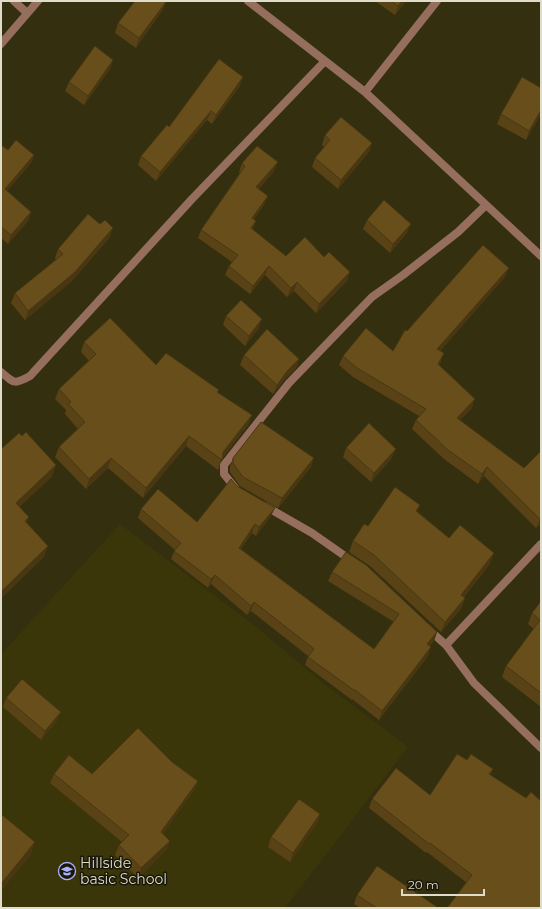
<svg xmlns="http://www.w3.org/2000/svg" width="542" height="909" font-family="Montserrat,sans-serif">
  <rect width="100%" height="100%" fill="#342f0e"/>
  <path fill="#3b350a" d="M120,524L254,625L322,682L408,747L285,908H1V654Z"/>
  <g fill="none" stroke-linecap="round" stroke-linejoin="round">
    <path stroke="#966e5e" stroke-width="8" d="M14,1L27,13
      M248,1L365,92L437,1
      M1,44L38,1
      M365,92L541,256
      M1,372C14,383 14,385 30,376L192,199L325,61
      M236,489L224,474V465L289,383L372,297L403,275L458,232L486,205
      M265,506L312,533L352,561
      M427,628L446,645L474,683L541,748
      M446,645L541,544"/>
  </g>
  <path fill="#594316" d="M375,1H406L395,15Z
    M166,2L162,11L136,48L115,33L118,23Z
    M113,60L110,69L84,105L65,91L69,82Z
    M240,86L212,124L207,120L156,181L138,165L141,156L169,127Z
    M501,114H541L526,140L497,124Z
    M325,135L372,143L369,152L338,189L312,167L315,158L324,147L322,145Z
    M1,145L8,150L34,155L31,163L7,191L31,212L28,221L8,244L1,238Z
    M242,163L274,171L259,189L264,205L254,219L252,230L286,256L347,281L316,313L294,291L287,297L265,275L250,294L225,275L229,266L232,262L198,238L201,230L240,173L239,172Z
    M367,220L407,233L390,253L363,229Z
    M110,237L72,281L25,320L11,303L15,293L56,260L55,258L58,249Z
    M505,277L440,351L441,362L439,365L472,408L460,420L524,468L541,451V524L536,528L484,476L478,484L444,459L412,429L416,420L419,416L353,377L339,365L343,356L393,351L407,331Z
    M226,316L259,328L245,346L223,325Z
    M84,342L156,365L218,393L252,415L248,425L222,458L218,470L186,446L143,498L108,468L86,489L55,457L59,447L78,429L65,414L66,410L55,399L59,389L89,361L81,352Z
    M244,355L299,359L296,368L285,379L273,394L240,365Z
    M346,448L392,458L371,482L343,457Z
    M233,458L311,467L278,508L240,486L230,472V467Z
    M237,486L271,516L256,536L252,533L241,549L374,649L394,622L328,581L332,572L437,632L434,641L429,646L428,656L379,720L352,699V700L305,665L308,656L251,611L247,615L211,584L208,588L171,559L175,550L138,518L141,509L197,522Z
    M418,512L449,538L490,564L464,597L465,598L461,609L441,632L370,566L349,552L353,541L368,526Z
    M541,601V707L502,677L506,666L534,629L528,624L532,613Z
    M6,698L57,721L41,740L3,707Z
    M467,760L493,769L490,775L526,798L467,883L427,852L426,853L369,808L372,799L430,795Z
    M172,762L198,781L194,790L163,834L170,841L166,850L138,878L115,855L119,845L122,842L50,783L54,774H92Z
    M320,814L317,823L290,862L268,847L271,837Z
    M357,895L439,908H360L354,904Z"/>
  <path fill="#483712" d="M402,1H406L395,15L398,6Z
    M166,2L162,11L136,48L139,38Z
    M113,60L110,69L84,105L88,96Z
    M243,77L240,86L212,124L216,115Z
    M541,110V114L526,140L529,131Z
    M211,111L207,120L156,181L160,172Z
    M372,143L369,152L338,189L341,180Z
    M34,155L31,163L1,198L5,189Z
    M278,162L274,171L253,196L256,187Z
    M268,196L264,205L249,227L252,218Z
    M31,212L28,221L8,244L11,235Z
    M256,221L253,230L251,228Z
    M411,224L407,233L390,253L393,244Z
    M113,228L110,237L72,281L25,320L28,311Z
    M269,266L265,275L250,294L253,286Z
    M509,268L505,277L434,358L437,349Z
    M350,272L347,281L316,313L319,304Z
    M297,282L294,291L287,297L291,288Z
    M262,319L259,328L245,346L249,336Z
    M444,353L441,362L434,373L438,364Z
    M299,359L296,368L285,379L273,394L277,385L288,370Z
    M475,399L472,408L454,427L457,418Z
    M252,415L248,425L222,459L223,452Z
    M189,436L186,446L143,498L146,488Z
    M396,449L392,458L371,482L374,473Z
    M111,458L108,468L86,489L89,479Z
    M314,458L311,467L278,508L282,498Z
    M56,465L52,477L11,515L16,503Z
    M487,467L484,476L478,484L482,474Z
    M420,505L416,516V511Z
    M275,508L271,516L256,536L259,527Z
    M29,517L25,529V521Z
    M541,518V524L536,528L540,519Z
    M255,524L252,533L236,557L239,548Z
    M48,546L44,557L1,599V592Z
    M494,553L490,564L457,605L461,595Z
    M215,575L211,584L208,588L211,579Z
    M465,598L461,609L441,632L445,622Z
    M254,602L251,611L247,615L251,606Z
    M437,632L434,641L424,653L427,644Z
    M431,647L428,656L379,720L382,711Z
    M61,712L57,721L41,740L45,731Z
    M198,781L194,790L158,841L161,832Z
    M320,814L317,823L290,862L293,853Z
    M170,841L166,850L138,878L141,868Z
    M35,842L31,855L1,891V884Z"/>
  <path fill="#674e1a" stroke="#483712" d="M135,1H164L166,2L139,38L118,23Z
    M391,1H402L398,6Z
    M95,46L113,60L88,96L69,82Z
    M219,59L243,77L216,115L211,111L160,172L141,156L167,125L169,127Z
    M522,77L541,88V110L529,131L501,114Z
    M341,117L372,143L341,180L315,158L330,140L325,135Z
    M16,140L34,155L5,189L31,212L11,235L1,227V145L8,150Z
    M257,146L278,162L256,187L268,196L252,218L256,221L251,228L286,256L305,237L324,257L329,252L350,272L319,304L297,282L291,288L269,266L253,286L229,266L238,255L201,230L245,166L242,163Z
    M384,200L411,224L393,244L367,220Z
    M88,214L100,224L105,220L113,228L75,272L28,311L15,293L63,254L58,249Z
    M483,245L509,268L437,349L444,353L438,364L475,399L457,418L524,468L541,451V518L540,519L487,467L482,474L448,450L416,420L426,409L357,368L343,356L366,328L393,351L405,330L407,331Z
    M241,300L262,319L249,336L226,316Z
    M110,318L156,365L166,353L219,390L217,392L252,415L223,452L222,460L189,436L146,488L111,458L89,479L59,447L85,422L68,404L71,402L59,389L96,354L84,342Z
    M267,329L299,359L288,370L277,385L244,355Z
    M261,422L314,458L282,498L243,477L233,463V458Z
    M369,423L396,449L374,473L346,448Z
    M26,432L56,465L16,503L29,517L25,521L48,546L1,592V449L19,433L22,436Z
    M231,479L237,486L275,508L259,527L255,524L239,548L374,649L399,614L332,572L346,552L366,565L437,632L427,644L431,647L382,711L355,690V691L308,657L314,649L254,602L251,606L215,575L211,579L174,551L181,543L141,509L158,489L197,522Z
    M395,487L420,505L416,511L449,538L460,525L494,553L461,595L465,598L445,622L374,555L353,541L364,524L368,526Z
    M541,601V693L506,666L540,620L532,613Z
    M22,679L61,712L45,731L6,698Z
    M138,728L172,762L198,781L161,832L170,841L141,868L119,845L129,835L54,774L69,755L92,774Z
    M457,754L467,760L471,754L493,769L489,774L526,798L531,792L541,801V908H447L472,875L430,843L429,844L372,799L396,768L430,795Z
    M299,799L320,814L293,853L271,837Z
    M1,814L35,842L1,884Z
    M377,866L437,907L439,908H377L357,895Z"/>
  <defs>
    <g id="school-ring" transform="scale(0.9)"><circle r="9.5" fill="#191709" stroke="#acaffb" stroke-width="1.5"/><path d="M0-5L7-2L0 1L-7-2ZM-4 1L0 2.5L4 1V4Q0 6-4 4Z" fill="#acaffb"/></g>
  </defs>
  <g fill-rule="evenodd">
    <use href="#school-ring" x="67" y="871"/>
  </g>
  <g text-anchor="middle" dominant-baseline="central" stroke-width="3" stroke-linejoin="round" paint-order="stroke">
    <g font-size="14" fill="#dfddca" stroke="#191709" text-anchor="start">
      <text x="80" y="863">Hillside<tspan x="80" dy="16">basic School</tspan></text>
    </g>
  </g>
  <rect width="542" height="909" fill="none" stroke="#dfddca" stroke-width="4"/>
  <path d="M402 889v6h82v-6" fill="none" stroke="#dfddca" stroke-width="2"/>
  <text x="408" y="889" font-size="12" fill="#dfddca" stroke="#191709" stroke-width="3" paint-order="stroke">20 m</text>
</svg>
